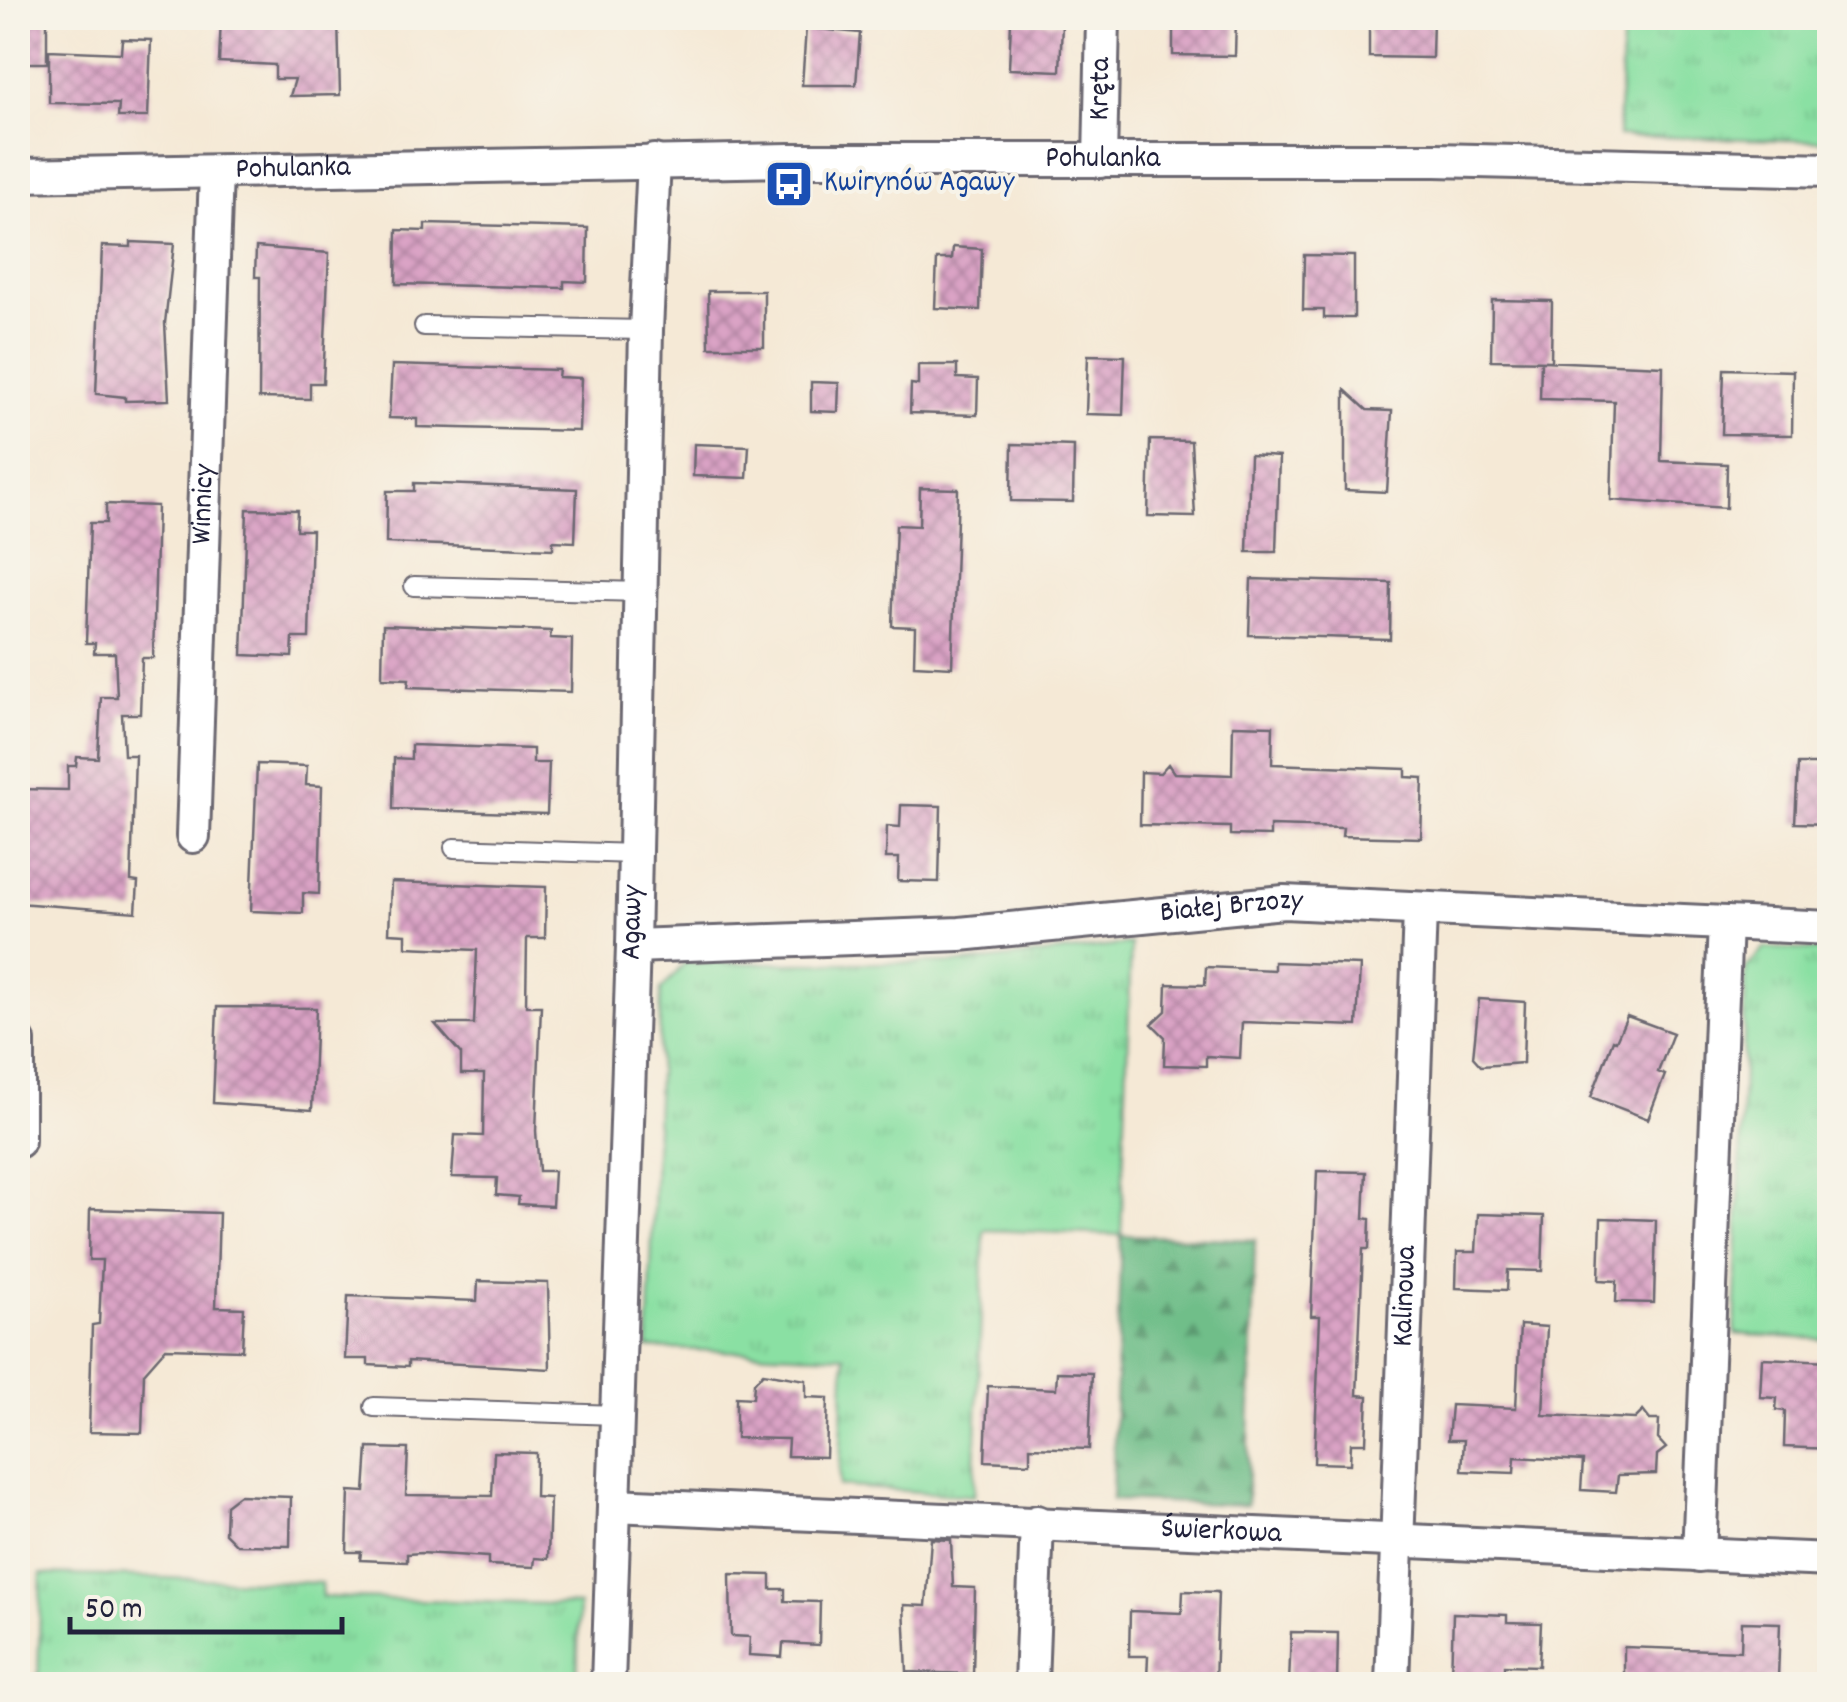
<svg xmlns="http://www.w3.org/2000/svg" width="1847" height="1702" font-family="Dekko,sans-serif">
  <defs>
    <pattern id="grass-tufts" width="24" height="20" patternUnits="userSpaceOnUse" patternTransform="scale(2.5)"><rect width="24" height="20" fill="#8ae0a3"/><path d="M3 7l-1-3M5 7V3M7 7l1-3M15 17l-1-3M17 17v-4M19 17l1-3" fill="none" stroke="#77c08d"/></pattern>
    <pattern id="forest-firs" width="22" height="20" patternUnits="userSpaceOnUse" patternTransform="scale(2.5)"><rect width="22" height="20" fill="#6fbe89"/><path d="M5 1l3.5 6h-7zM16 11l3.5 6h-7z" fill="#5b9a71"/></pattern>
    <pattern id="building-cross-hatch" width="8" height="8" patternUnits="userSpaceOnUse" patternTransform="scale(2.5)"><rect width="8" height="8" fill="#daa3c5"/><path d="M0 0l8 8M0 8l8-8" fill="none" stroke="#b084a1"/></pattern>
  </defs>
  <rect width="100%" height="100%" fill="#f7f3e8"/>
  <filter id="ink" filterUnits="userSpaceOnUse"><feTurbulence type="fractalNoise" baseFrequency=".01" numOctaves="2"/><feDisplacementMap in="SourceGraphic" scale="20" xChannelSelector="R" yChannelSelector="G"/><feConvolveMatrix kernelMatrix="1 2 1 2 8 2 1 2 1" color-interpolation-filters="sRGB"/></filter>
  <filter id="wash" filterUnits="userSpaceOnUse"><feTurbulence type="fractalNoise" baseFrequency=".0048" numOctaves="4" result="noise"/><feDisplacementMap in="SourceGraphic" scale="40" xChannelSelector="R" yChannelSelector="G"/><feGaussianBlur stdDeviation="2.25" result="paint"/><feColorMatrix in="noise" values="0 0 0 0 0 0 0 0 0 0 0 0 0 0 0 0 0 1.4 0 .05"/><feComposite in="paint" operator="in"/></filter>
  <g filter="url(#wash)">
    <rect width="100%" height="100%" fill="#f5e9d6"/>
    <path fill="url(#grass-tufts)" stroke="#56816f" stroke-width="2.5" d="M1623,18H1829V141L1618,136Z
      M1131,944L1121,1235L984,1230L974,1496L839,1486L845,1356L648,1348L661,990L685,963H964Z
      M1765,948L1829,951V1340L1735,1334L1746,968Z
      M41,1574L321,1583L322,1597L579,1605L577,1684H38Z"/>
    <path fill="url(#forest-firs)" stroke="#487062" stroke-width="2.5" d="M1121,1235L1255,1240L1247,1505L1112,1500Z"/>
    <g id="blocks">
      <path fill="url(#building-cross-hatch)" d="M18,18H47V63H18Z
        M221,18H338L340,95L290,96L295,79H275V65L219,62Z
        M1173,18H1236L1235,56L1173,55Z
        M1369,18H1433L1432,58L1369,57Z
        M1011,21L1062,23L1060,71L1009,69Z
        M806,28L860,33L856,85H802Z
        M122,39L151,40L148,117H118L119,104L49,103V50L121,53Z
        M425,224L588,228L587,282L564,281V288L396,284L397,230L425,231Z
        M131,242L174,244L165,323L169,400L125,401V397L96,394L102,246L131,247Z
        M256,247L329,253L323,383H310V399L259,398L260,277H255Z
        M953,247L982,249L980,310L935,308L937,259H952Z
        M1304,255L1354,256V318H1324V310H1303Z
        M708,291H764V347H709Z
        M1492,300L1552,301L1551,361L1491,360Z
        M1088,355L1125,356L1123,415L1086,414Z
        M1541,361L1663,366L1661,461L1727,464L1726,508L1611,500L1614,401L1540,399Z
        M392,365L559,370L558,377L581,378L579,431L417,427V419L389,418Z
        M918,365H957V378L978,379L977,415L910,413L911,384L918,385Z
        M1724,369L1793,371L1792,435L1722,434Z
        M811,382L839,383L838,412L811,411Z
        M1345,390L1367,410L1392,411L1387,492L1345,490Z
        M1150,440L1191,441L1195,517L1148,516Z
        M694,444L749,446L747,478L693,476Z
        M1012,444L1074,446L1073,502L1011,501Z
        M1250,455L1279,457L1276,552H1247Z
        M414,483L577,489L575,542L553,541V549L386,543L387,491H414Z
        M920,488L958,489L952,667L914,665L915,627L892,626L896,525L919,526Z
        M106,504L157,506L153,658H142L140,714H122L124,755H135L131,881L138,882L136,912L18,903V789L68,790V766H76L77,757L98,758L101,697H117L115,653H94L95,643H86L90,523H106Z
        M247,509L297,510L296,530H312L309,638H293L292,657L242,655Z
        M1251,579L1391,583L1390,639L1249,635Z
        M383,625L551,631L550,638L572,639L571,692L408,687L409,679L382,678Z
        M1233,725L1273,726L1272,764L1406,769V777L1423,778L1421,838L1342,836L1343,828L1270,826V836L1230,835V827L1140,825L1141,772L1160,773L1168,764L1174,773L1232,775Z
        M411,745L533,749V763H549L547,814L393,809L394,758L411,759Z
        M257,764L307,766L306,785L322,786L319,894L303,893V913L251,911Z
        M1798,764H1830V824L1795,823Z
        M901,805L941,806L939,882L898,881L899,858H886L887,826L900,827Z
        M391,882L546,887L545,938H527L526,1006H541L536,1131L539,1171H554L552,1206L518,1204L519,1197L496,1195L497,1178L452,1177L455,1135L483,1136L484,1074H461V1054L435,1024H474L477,950L406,947V934L389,933Z
        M1274,962L1360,965L1357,1026L1242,1022L1240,1058L1206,1056V1066L1164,1065L1165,1037L1152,1024L1166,1011L1167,984L1205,985L1206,967L1274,970Z
        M1479,999L1525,1002L1523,1063L1481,1066L1473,1057Z
        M217,1007L316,1008L312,1110L213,1103Z
        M1627,1016L1673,1033L1658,1072L1665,1075L1648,1119L1591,1097L1613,1040L1616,1041Z
        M1317,1171L1366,1172L1364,1218L1370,1219L1369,1249H1363L1357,1395L1368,1396L1366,1443H1351L1350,1464L1314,1463L1320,1316H1311Z
        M90,1209L219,1213L216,1307L244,1308L242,1350L166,1348L144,1373L142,1433L89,1432L92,1325L99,1324L102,1260H89Z
        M1478,1214L1544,1216L1542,1271L1508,1270L1507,1290L1456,1288L1457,1252H1476Z
        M1601,1218L1656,1220L1654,1303L1616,1302L1617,1281L1599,1280Z
        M478,1281L548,1283L550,1369L408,1361V1367L368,1365V1359H345L348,1296L477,1301Z
        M1520,1325L1547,1327L1543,1415L1635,1419L1643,1411L1650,1420H1659L1658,1439L1666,1448L1657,1455L1656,1474L1618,1475L1616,1492L1581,1490L1583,1461L1515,1457L1514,1473L1462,1471L1464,1440H1448L1451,1405L1516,1408Z
        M1762,1358L1830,1361V1449L1784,1447L1785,1411L1776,1410L1777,1398L1760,1397Z
        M1057,1372L1092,1373L1089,1449L1030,1447V1463L985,1461L988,1386L1056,1389Z
        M763,1373L806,1380V1397L828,1398L826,1457L787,1456L788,1439L736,1438V1397L753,1398L754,1383Z
        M368,1448L408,1449L406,1495L492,1496L494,1452L536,1453L535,1497L550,1498L548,1559L535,1558L534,1567L488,1565V1557L421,1553L407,1554V1562L360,1560L361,1552H347L349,1491L365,1492Z
        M239,1495L291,1497L290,1546L237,1545L225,1533L226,1505Z
        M931,1539L951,1540L953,1587L975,1588L973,1674L907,1672L904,1605L926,1606Z
        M730,1574L771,1575V1589H785V1601L820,1602L819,1645L783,1643L782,1657L749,1655L750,1637L731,1636Z
        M1183,1591L1218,1592L1215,1684H1164L1165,1678H1147L1148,1656H1129L1130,1611L1182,1613Z
        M1453,1613L1507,1615V1622L1541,1623L1539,1666L1505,1665V1679L1451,1677Z
        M1742,1622L1780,1623L1778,1678H1771L1770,1684H1624V1647L1741,1651Z
        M1291,1632L1338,1633L1337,1684H1289Z"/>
    </g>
  </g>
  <g filter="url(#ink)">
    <use href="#blocks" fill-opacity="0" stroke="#6c6871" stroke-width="2.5"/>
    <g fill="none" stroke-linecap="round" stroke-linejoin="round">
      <g stroke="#6c6871" stroke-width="22">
        <path id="lane" d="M424,326L646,330
          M414,586L641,592
          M454,848L635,854
          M374,1407L617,1415"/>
      </g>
      <g stroke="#6c6871" stroke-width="38">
        <g id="street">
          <path id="s1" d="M1100,161L1103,18"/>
          <path id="s2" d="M18,175L790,160H1436L1830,170"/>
          <path id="s3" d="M193,836L216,172"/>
          <path id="s4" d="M633,946L960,934L1284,902L1830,928"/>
          <path d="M18,1041V1141"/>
          <path id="s5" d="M614,1505L1830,1560"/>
          <path d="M1699,1555L1725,923"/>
          <path id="s6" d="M608,1684L633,946L646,330L654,161"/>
          <path d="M1031,1684L1037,1522"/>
          <path id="s7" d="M1392,1684L1420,911"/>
        </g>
      </g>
      <use href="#lane" stroke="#fff" stroke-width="18"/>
      <use href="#street" stroke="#fff" stroke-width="32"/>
    </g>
  </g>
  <defs>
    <g id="bus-square" transform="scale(2.5)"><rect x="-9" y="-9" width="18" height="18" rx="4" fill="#1a4fb4" stroke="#f7f3e8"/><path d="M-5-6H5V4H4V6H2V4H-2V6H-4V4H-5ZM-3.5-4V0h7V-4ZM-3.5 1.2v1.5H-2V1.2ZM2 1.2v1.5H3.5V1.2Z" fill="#fff"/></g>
  </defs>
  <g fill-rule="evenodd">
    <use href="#bus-square" x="789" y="184"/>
  </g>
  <g text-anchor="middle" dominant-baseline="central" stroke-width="8" stroke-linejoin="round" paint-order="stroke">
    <g font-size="30" fill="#22223b" stroke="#f7f3e8">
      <text stroke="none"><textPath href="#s1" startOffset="72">Kręta</textPath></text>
      <text stroke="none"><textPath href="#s2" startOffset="1085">Pohulanka</textPath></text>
      <text stroke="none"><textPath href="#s2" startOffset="275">Pohulanka</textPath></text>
      <text stroke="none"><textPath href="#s3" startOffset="332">Winnicy</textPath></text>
      <text stroke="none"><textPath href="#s4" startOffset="600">Białej Brzozy</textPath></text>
      <text stroke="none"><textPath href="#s6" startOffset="762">Agawy</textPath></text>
      <text stroke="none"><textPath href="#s7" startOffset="388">Kalinowa</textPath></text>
      <text stroke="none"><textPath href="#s5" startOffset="608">Świerkowa</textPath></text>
    </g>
    <g font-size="30" fill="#164399" stroke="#f7f3e8" text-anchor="start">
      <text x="824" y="184">Kwirynów Agawy</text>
    </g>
  </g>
  <rect width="1847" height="1702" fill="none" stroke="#f7f3e8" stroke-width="60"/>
  <path d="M70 1617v15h272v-15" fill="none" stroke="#22223b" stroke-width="5"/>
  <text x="85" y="1617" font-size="30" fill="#22223b" stroke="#f7f3e8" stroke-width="8" paint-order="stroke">50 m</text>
</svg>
